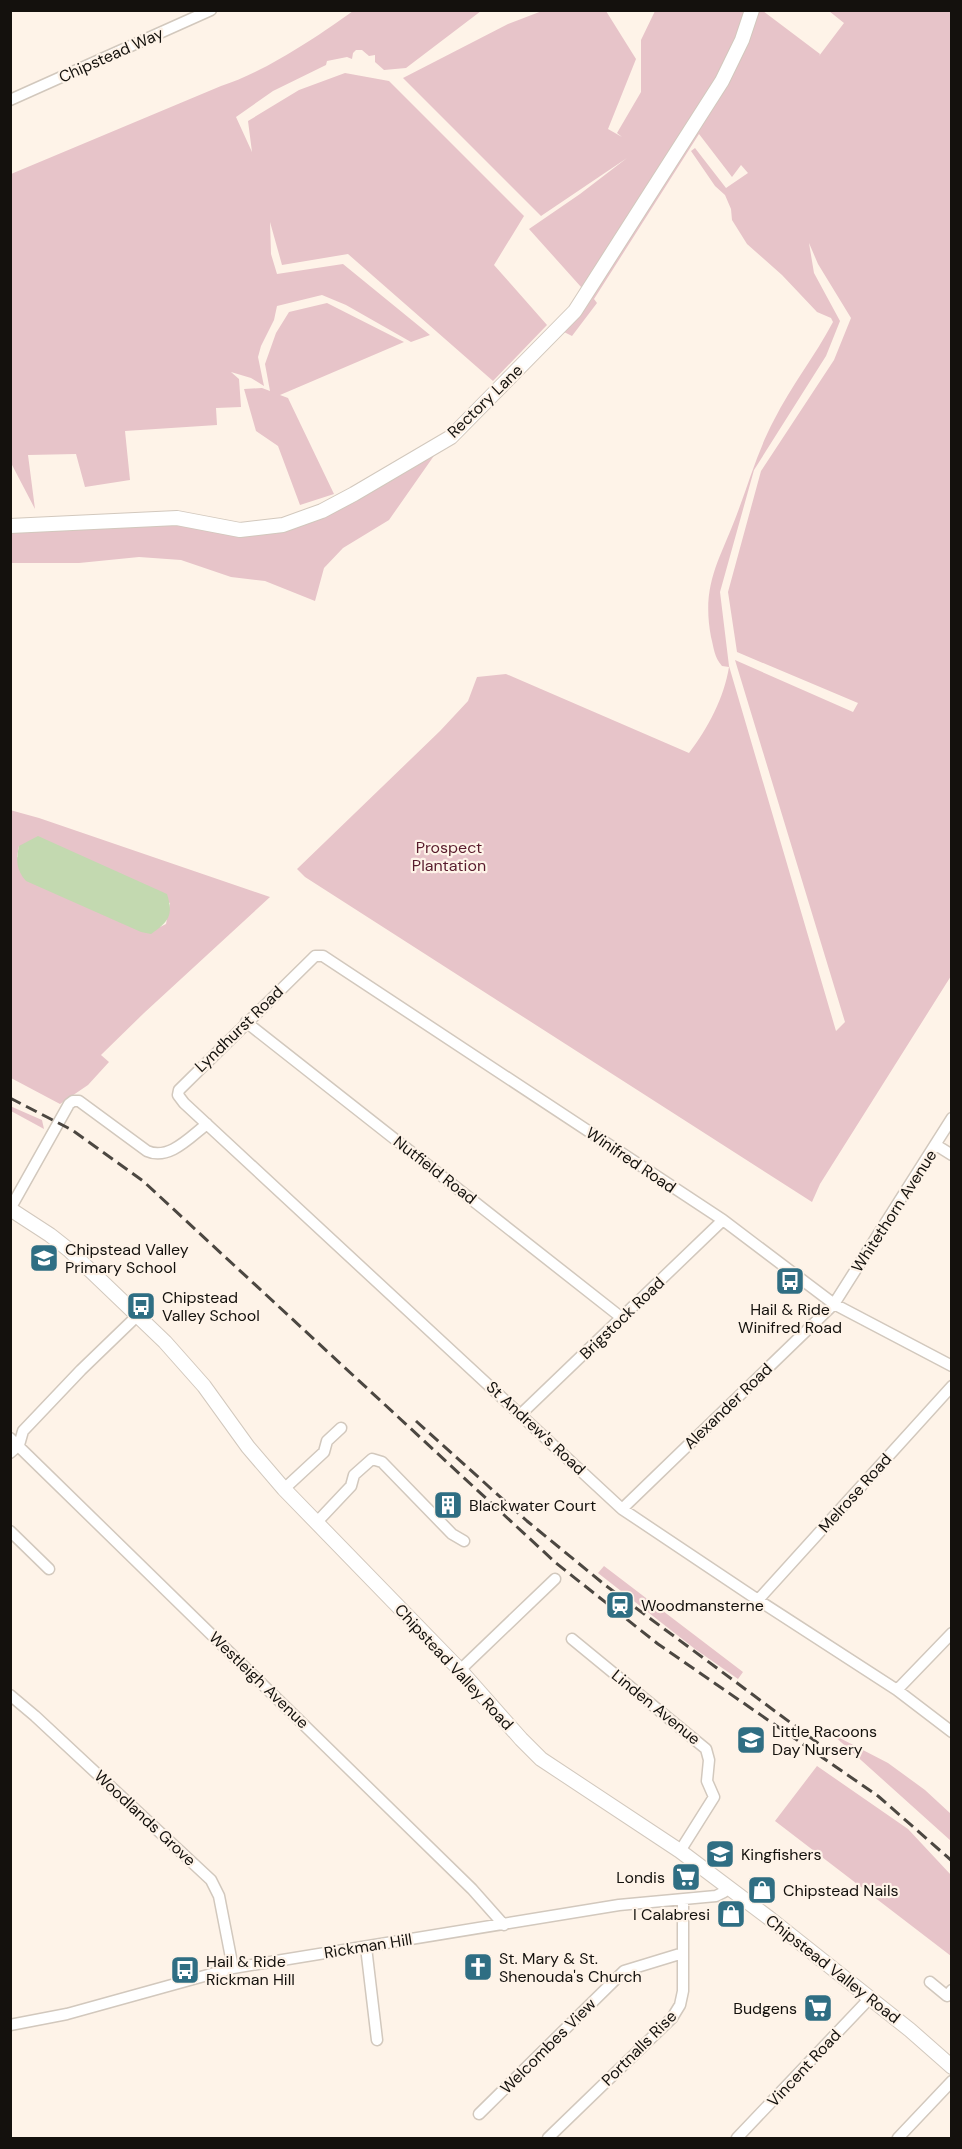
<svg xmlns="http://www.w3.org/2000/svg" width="962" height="2149" font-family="'DM Sans',sans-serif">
  <rect width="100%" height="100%" fill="#fef3e8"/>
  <path fill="#e7c4c9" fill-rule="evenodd" d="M353,11H481L406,68L384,70L375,62V55L369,56L362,50H356L353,53L352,59L347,57L327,61L326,65L273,91L236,117L252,152L248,121L299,90L345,73L389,81L524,216L494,265L547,325L493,381L348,254L282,265L270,222L271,254L277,274L343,264L430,335L411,342L346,305L322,295L277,306L274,320L261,346L258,357L264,386L251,378L231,372L239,379L241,407L216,408L217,425L125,431L130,480L85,487L76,454L28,455L35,509L11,463V174L221,86C263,73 317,37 353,11Z
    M542,11H606L636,59L608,129L622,137L617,133L641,92V40L655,11H763L820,54L819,56L844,23L829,11H951V976L820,1184L812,1202L305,877L297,869L440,731L468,701L477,677L506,674L689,753C708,728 724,698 729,667L722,666C714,657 714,648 711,637C701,584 720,560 737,514C749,482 758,450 774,420C791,386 815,356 833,322L831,318L817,312L782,275L747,244L732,220L731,209L725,195L715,186L691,151L695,148L726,188L748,173L741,165L732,177L699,134L594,299L597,303L572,336L562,331L590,297L529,229L580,194L627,158L541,216L403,78L508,24ZM809,243L818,264L851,318L834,360L761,471L728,592L737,652L858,703L853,712L735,660L845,1022L836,1031L729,666L720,592L754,470L826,356L840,321L814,273Z
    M327,303L404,342L280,395L288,398L334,494L300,505L278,446L256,431L244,389L262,388L270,391L265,364L276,333L289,312Z
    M438,450L389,520L343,548L324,568L315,601L265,581L231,577L181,560L139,557L79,563H11L10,530L188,523L224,533L275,534L336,509Z
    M10,810L39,818L270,897L144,1013L101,1055L109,1062L88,1085L60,1104L11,1078ZM19,846L170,903L166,924L160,927L17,857Z
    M10,1106L42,1120L44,1129L11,1111Z
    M604,1566L743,1672L738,1679L695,1649L598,1573Z
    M832,1734L888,1763L925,1790L951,1814V1841Z
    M817,1766L908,1829L951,1875V1956L775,1821Z"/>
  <path fill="#c3d9b0" d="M38,836L167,894C174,916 168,922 151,934L141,932L26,881C16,870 16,860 19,846Z"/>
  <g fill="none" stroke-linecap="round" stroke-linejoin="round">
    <g stroke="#d2c8bd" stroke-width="13">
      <path id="minor" d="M10,100L211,10
        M246,1022L622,1318
        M936,1145L952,1155
        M10,1209L69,1104L73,1101H79L147,1151C169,1161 190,1137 207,1124
        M952,1366L834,1304L723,1220L323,956H315L312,959L179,1090L178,1095L184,1103L622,1509L758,1600L897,1690L952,1732
        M521,1414L723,1220
        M10,1438L472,1889L504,1925
        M10,1453L19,1445L23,1431L81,1370L138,1315
        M284,1489L324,1452L327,1441L341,1428
        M622,1509L834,1304L952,1118
        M317,1522L351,1486L354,1475L372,1459L382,1462L452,1534L464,1541
        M10,1531L49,1569
        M758,1600L952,1386
        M572,1639L706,1749L709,1760L707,1781L714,1797L680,1851
        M460,1670L555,1579
        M897,1690L952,1633
        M10,1695L35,1716L211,1880L219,1896L233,1968
        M366,1947L377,2040
        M930,1982L947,1996L952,1990
        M10,2025L67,2014L233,1968L619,1905L716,1896L724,1892L727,1886
        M479,2114L624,1971L683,1953
        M548,2138L672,2018L680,2005L683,1991V1901
        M737,2138L870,1998
        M898,2138L952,2081"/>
    </g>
    <g stroke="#d2c8bd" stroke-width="16">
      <path id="major" d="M10,526L177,518L240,530L283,525L322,511L354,494L451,437L575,311L722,81L742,40L752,10
        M10,1209L50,1235L69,1250L165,1342L204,1386L248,1447L284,1489L460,1670L521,1739L541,1759L680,1851L769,1918L910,2030L952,2067"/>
    </g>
    <use href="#minor" stroke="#fff" stroke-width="10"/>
    <use href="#major" stroke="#fff" stroke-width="14"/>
    <path stroke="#4c4741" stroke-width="3" stroke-dasharray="12 6" stroke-linecap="butt" d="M10,1098L72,1130L143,1181L556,1563L658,1644L878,1796L952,1861
      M416,1421L527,1521L605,1585L830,1752"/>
  </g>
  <defs>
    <g id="school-square" transform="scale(1.5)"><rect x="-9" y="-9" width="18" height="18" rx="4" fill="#2f6e83" stroke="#fef3e8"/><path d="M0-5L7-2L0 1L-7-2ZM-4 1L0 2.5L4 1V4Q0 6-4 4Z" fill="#fff"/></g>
    <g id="bus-square" transform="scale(1.5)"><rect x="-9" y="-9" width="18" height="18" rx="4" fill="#2f6e83" stroke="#fef3e8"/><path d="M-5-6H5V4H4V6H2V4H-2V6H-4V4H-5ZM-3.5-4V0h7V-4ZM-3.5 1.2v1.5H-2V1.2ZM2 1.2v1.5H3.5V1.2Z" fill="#fff"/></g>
    <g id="building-square" transform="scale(1.5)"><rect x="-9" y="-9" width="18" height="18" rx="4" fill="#2f6e83" stroke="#fef3e8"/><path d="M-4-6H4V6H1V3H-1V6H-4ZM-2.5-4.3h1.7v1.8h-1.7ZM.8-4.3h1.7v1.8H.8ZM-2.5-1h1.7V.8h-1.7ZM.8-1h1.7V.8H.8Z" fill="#fff"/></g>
    <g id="station-square" transform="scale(1.5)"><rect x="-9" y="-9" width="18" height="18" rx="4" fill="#2f6e83" stroke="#fef3e8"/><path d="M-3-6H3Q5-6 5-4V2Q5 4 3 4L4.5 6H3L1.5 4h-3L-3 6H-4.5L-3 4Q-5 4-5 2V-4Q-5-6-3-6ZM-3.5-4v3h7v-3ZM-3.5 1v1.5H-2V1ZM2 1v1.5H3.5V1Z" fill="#fff"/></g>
    <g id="supermarket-square" transform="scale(1.5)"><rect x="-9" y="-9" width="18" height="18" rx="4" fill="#2f6e83" stroke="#fef3e8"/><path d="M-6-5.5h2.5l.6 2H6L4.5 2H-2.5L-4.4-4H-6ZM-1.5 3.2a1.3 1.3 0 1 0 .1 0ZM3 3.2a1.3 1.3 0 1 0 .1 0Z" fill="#fff"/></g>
    <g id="shop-square" transform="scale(1.5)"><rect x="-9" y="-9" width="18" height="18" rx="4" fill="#2f6e83" stroke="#fef3e8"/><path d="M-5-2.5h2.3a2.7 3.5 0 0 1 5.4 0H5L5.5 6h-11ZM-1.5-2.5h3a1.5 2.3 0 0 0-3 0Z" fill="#fff"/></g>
    <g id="church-square" transform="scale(1.5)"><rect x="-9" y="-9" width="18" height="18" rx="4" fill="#2f6e83" stroke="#fef3e8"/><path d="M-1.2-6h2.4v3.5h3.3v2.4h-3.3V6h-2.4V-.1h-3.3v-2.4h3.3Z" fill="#fff"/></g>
  </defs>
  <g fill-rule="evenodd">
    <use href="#school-square" x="44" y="1258"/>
    <use href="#bus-square" x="790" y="1281"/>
    <use href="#bus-square" x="141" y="1306"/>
    <use href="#building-square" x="448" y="1505"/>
    <use href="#station-square" x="620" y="1605"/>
    <use href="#school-square" x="751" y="1740"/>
    <use href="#school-square" x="720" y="1854"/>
    <use href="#supermarket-square" x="686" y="1877"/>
    <use href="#shop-square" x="762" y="1890"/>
    <use href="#shop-square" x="731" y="1914"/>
    <use href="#church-square" x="478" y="1967"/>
    <use href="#bus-square" x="185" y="1970"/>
    <use href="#supermarket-square" x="818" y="2008"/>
  </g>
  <g text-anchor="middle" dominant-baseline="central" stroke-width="4.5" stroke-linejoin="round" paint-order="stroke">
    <g font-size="16" fill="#14110d" stroke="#fef3e8">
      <text transform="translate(111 55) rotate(-24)">Chipstead Way</text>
      <text transform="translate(485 401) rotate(-44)">Rectory Lane</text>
      <text transform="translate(239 1029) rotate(-44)">Lyndhurst Road</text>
      <text transform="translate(631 1160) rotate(34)">Winifred Road</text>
      <text transform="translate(435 1170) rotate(38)">Nutfield Road</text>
      <text transform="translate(894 1211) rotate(-57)">Whitethorn Avenue</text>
      <text transform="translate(622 1318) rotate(-44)">Brigstock Road</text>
      <text transform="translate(728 1406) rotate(-44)">Alexander Road</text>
      <text transform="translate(536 1428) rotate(43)">St Andrew's Road</text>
      <text transform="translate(855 1493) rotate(-48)">Melrose Road</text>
      <text transform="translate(454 1667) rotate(47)">Chipstead Valley Road</text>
      <text transform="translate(259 1680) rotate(44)">Westleigh Avenue</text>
      <text transform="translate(656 1707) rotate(39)">Linden Avenue</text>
      <text transform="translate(145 1818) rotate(43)">Woodlands Grove</text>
      <text transform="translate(368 1946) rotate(-9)">Rickman Hill</text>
      <text transform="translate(833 1969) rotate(38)">Chipstead Valley Road</text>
      <text transform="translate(548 2046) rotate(-45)">Welcombes View</text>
      <text transform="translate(639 2048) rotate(-45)">Portnalls Rise</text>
      <text transform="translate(804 2068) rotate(-47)">Vincent Road</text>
    </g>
    <g font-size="16" fill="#581b2c" stroke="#fef3e8">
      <text x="449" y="847">Prospect<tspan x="449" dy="18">Plantation</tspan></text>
    </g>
    <g font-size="16" fill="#14110d" stroke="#fef3e8" text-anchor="start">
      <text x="65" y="1249">Chipstead Valley<tspan x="65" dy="18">Primary School</tspan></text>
      <text x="162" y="1297">Chipstead<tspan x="162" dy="18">Valley School</tspan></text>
      <text x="790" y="1309" text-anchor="middle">Hail &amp; Ride<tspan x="790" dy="18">Winifred Road</tspan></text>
      <text x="469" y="1505">Blackwater Court</text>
      <text x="641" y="1605">Woodmansterne</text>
      <text x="772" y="1731">Little Racoons<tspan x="772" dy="18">Day Nursery</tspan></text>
      <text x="741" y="1854">Kingfishers</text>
      <text x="665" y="1877" text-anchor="end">Londis</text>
      <text x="783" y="1890">Chipstead Nails</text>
      <text x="710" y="1914" text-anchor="end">I Calabresi</text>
      <text x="499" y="1958">St. Mary &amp; St.<tspan x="499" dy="18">Shenouda's Church</tspan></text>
      <text x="206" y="1961">Hail &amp; Ride<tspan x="206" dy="18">Rickman Hill</tspan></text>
      <text x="797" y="2008" text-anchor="end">Budgens</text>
    </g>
  </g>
  <rect width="962" height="2149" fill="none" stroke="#14110d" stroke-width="24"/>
</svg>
